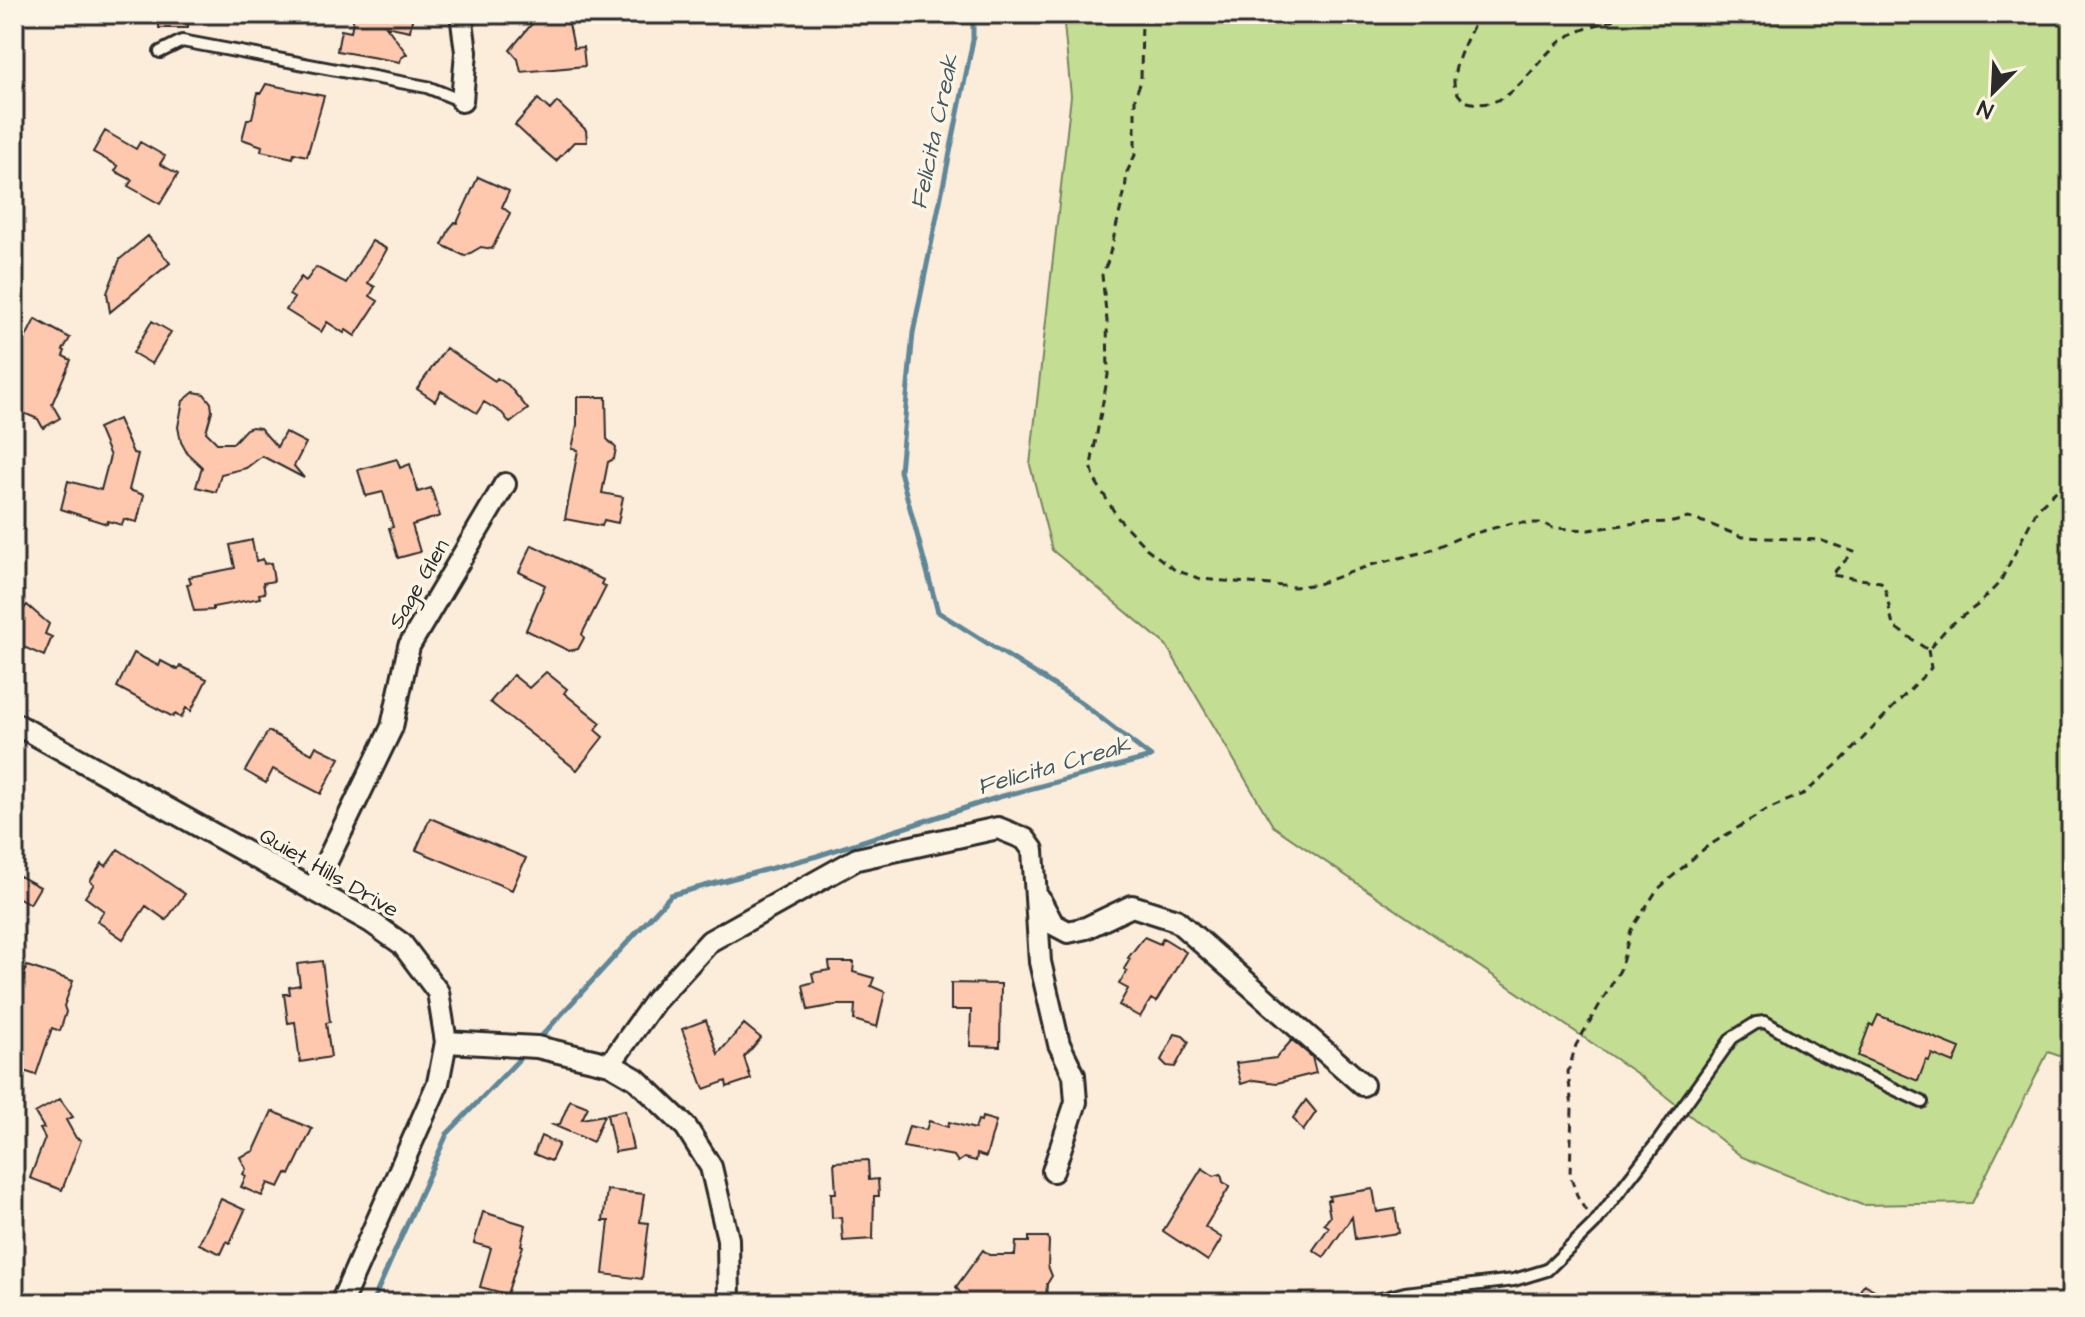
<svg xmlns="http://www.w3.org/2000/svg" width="2085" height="1317" font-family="'Architects Daughter',sans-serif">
  <rect width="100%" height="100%" fill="#fcecda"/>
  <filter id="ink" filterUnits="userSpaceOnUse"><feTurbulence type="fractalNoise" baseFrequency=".0125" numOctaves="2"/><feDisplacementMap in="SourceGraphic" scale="16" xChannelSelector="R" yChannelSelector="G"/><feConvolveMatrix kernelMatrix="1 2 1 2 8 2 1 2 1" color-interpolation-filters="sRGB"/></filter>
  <g filter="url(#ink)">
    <path fill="#c3dd93" stroke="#77845f" stroke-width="2" d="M1063,14H2071V1060L2048,1052L1972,1203L1862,1205L1742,1157L1639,1075L1273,826L1166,645L1052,550L1030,465L1071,96Z"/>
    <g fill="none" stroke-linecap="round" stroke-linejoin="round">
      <path stroke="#5e8798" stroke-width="5" d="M536,1042L671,895L817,856L999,797L1151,757L1079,701L938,612L900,471L913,333L973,40V14
        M372,1303L447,1134L526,1052"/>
    </g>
    <path fill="#fec8af" stroke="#2b2b2b" stroke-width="2" d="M159,14H188V28H159Z
      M354,14H413L410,31L386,26L407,54L401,58L400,62L337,51L341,30L351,32Z
      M540,14H567L574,48L583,47L585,66L521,72L518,59L510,50Z
      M266,84L324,96L307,156L294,153L293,158L261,151L262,146L242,139L247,120L252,118L258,93H261Z
      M538,99L550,110L557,102L586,130L587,142H574L556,161L528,137L515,125Z
      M105,131L136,149L140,142L165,156L160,164L178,174L160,204L128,186L132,180L115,171L118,166L93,152Z
      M478,177L509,191L502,207L510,213L492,249L481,247L465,256L442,245L450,228L455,222L457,223Z
      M148,236L170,263L110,312L107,293L120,259Z
      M372,241L387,249L368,283L375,287L370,296L378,301L355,336L346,330L344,333L327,322L321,332L286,310L294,298L289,295L301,277L306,281L316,267L346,283Z
      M35,319L70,338L63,350L65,351L63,356L71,360L52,404L60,418L43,428L38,419L14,409V371L20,357L17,355Z
      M152,321L171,332L152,364L133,353Z
      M446,348L495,381L497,378L508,385L528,409L510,423L502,413L484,402L477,413L441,391L435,401L417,389Z
      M194,392L204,394L211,403L212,411L206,432L217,443H233L246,429L252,427L260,428L277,447L285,432L306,443L294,466L304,478L262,456L246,468L221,474L216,492L196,487L202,467L187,453L181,442L178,427L183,401Z
      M577,397H606L607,439L616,448L614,459L608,462L602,493L623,497L618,523L604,520L602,526L565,519L578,450L572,449L577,425Z
      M118,419L133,453L138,454L129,490L144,495L137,522L124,519L122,525L108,521L107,524L61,509L68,481L101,490L110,456L98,428Z
      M397,459L400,468L410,464L418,492L431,488L440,516L412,525L420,552L398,558L389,528L393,527L383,492L366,496L358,470Z
      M252,540L256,561L263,559L264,564L271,563L274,581L263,583L265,593L259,594L260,598L213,607V610L194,611L187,584L191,583L189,577L235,568L230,545Z
      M532,545L603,580L601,584L606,587L582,634L584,638L578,649L569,651L526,630L545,585L519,572Z
      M14,596L22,611L27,605L49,624L45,634L52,637L44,656L21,646L14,640Z
      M134,653L159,666L161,661L178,670L180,666L207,679L191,711L186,708L181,718L175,714L173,717L117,687Z
      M546,672L567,689L564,693L601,723L595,730L603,737L577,770L490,702L513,675L529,688Z
      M268,731L312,754L316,746L340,758L321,794L273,769L266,783L245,771Z
      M430,818L526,858L512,890L416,850Z
      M118,849L185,894L166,920L146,906L123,939L97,921L104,911L85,897L94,884L90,881L102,863L106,866Z
      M14,873L40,887L30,904L14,895Z
      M1144,937L1160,944L1163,938L1186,952L1156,1002L1151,999L1140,1017L1119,1005L1128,989L1119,984L1127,971L1124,969L1130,959L1128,958Z
      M322,961L330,1022L326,1023L331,1057L300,1062L295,1022L288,1023L284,994H290L289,987L300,985L297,964Z
      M829,962H854L853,972L874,978L871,986L885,992L877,1027L854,1020L855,1005H836L808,1010L803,985L814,982L812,973L830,970Z
      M27,966L73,981L64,1006L66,1012L60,1031L52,1028L36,1075L14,1068V995L17,996Z
      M951,983L1001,984L1000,1047L970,1046L971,1010H951Z
      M1878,1015L1960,1048L1954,1063L1932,1054L1929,1061L1926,1060L1918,1081L1858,1056L1870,1024L1873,1026Z
      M706,1020L718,1054L744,1024L761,1038L744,1057L751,1079L727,1087L726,1081L704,1089L682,1029Z
      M1175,1034L1183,1036L1189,1042L1175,1067L1167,1066L1161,1060Z
      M1292,1040L1312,1057L1316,1073L1277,1083L1254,1080L1241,1084L1236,1063L1276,1058Z
      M60,1099L73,1117L66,1120L76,1138L81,1140L62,1190L30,1178L45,1138L40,1129L44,1128L35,1113Z
      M570,1100L588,1107L582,1119L604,1115L593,1142L553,1125L560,1124Z
      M1306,1100L1316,1112L1303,1131L1293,1118Z
      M625,1110L633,1149L615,1152L607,1114Z
      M272,1111L312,1129L290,1175L286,1173L279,1187L268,1183L262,1196L241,1187L246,1176L243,1174L246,1169L240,1157L254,1151Z
      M982,1117L996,1121L986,1157L977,1154L976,1161L964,1158L958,1162L954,1156L903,1147L909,1126L926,1130L929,1121L948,1127L949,1122L975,1129L978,1120L981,1121Z
      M541,1136L559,1144L551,1161L534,1154Z
      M868,1160L869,1180L878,1179L879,1196H874L873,1239L843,1241L841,1217L832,1218L831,1193H836L834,1162Z
      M1202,1168L1214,1176L1221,1174L1223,1182L1230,1186L1205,1227L1222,1238L1208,1261L1163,1231Z
      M1373,1189L1377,1212L1395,1209L1399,1233L1355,1239L1352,1217L1324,1257L1313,1250L1329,1227L1324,1224L1330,1217L1327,1200H1330L1329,1196Z
      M607,1190L644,1194L640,1222L649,1223L642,1279L603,1274L609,1221H603Z
      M221,1199L245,1210L230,1243L227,1241L221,1254L199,1244Z
      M483,1212L526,1225L521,1245L523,1246L507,1294L480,1287L491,1248L474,1243Z
      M1029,1237H1048L1049,1242L1048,1266L1052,1276L1047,1284L1046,1298L992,1297L994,1303H968L956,1287L983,1250L989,1255H1015L1016,1242H1029Z
      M1864,1284L1897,1303H1853Z"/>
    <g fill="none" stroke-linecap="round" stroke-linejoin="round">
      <g stroke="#2b2b2b" stroke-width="16">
        <path id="service" d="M160,52L182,41L427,87L462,101
          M1366,1303L1405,1293L1514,1280L1547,1270L1594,1224L1660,1139L1732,1038L1756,1023L1765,1022L1816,1052L1922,1102"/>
      </g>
      <g stroke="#2b2b2b" stroke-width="26">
        <path id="minor" d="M461,14L466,52L462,101
          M14,723L371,922L402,944L438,992L446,1042L438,1083L341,1303
          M313,890L392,727L409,646L505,484
          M1040,900L1053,924L1068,932L1086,928L1132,906L1176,920L1363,1085
          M446,1042L537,1047L610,1064L636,1079L686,1127L711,1167L728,1239L729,1303
          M610,1064L655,1001L710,941L857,859L998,828L1025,839L1033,850L1040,962L1059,1044L1074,1075L1076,1102L1053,1171"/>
      </g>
      <path stroke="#2b2b2b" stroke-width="3" stroke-dasharray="8 6" stroke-linecap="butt" d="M1142,14L1141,81L1135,97V155L1127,172L1125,190L1108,261L1102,275L1107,321L1108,375L1091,465L1095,480L1118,518L1146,548L1175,570L1201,579L1295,587L1318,584L1371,565L1428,551L1461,537L1512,523H1542L1553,528L1589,530L1636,523L1673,522L1688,518L1707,523L1742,537L1820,540L1854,552L1831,575L1881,582L1886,592L1893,626L1928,650L1948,627L1979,604L2000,582L2038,508L2071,477
        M1480,14C1471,30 1449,70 1455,88C1458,96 1464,102 1472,103C1517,111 1535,54 1569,36C1588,26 1611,21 1632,14
        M1586,1211L1578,1198L1570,1175L1572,1108L1568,1072L1576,1045L1620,970L1631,930L1657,890L1705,848L1768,809L1805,793L1841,761L1931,668L1928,650"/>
      <use href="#service" stroke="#fcf5e5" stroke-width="10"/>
      <use href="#minor" stroke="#fcf5e5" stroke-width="20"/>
    </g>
  </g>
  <g text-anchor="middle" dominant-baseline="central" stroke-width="7" stroke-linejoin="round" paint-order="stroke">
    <g font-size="22" fill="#2b2b2b" stroke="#fcf5e5">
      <text transform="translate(419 584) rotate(-60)">Sage Glen</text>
      <text transform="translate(329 873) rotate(30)">Quiet Hills Drive</text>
    </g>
    <g font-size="24" font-style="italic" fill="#445962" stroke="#fcf5e5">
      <text transform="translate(935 132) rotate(-78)">Felicita Creak</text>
      <text transform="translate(1054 766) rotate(-16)">Felicita Creak</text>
    </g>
  </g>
  <rect width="2085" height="1317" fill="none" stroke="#fcf5e5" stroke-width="48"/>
  <rect x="24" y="24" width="2037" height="1269" fill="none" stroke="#2b2b2b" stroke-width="3" filter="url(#ink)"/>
  <g transform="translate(1993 92) rotate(204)" stroke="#fcf5e5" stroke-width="6" paint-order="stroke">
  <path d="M0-6L14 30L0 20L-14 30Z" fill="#2b2b2b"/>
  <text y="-12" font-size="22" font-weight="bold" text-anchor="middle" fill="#2b2b2b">N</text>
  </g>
</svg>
